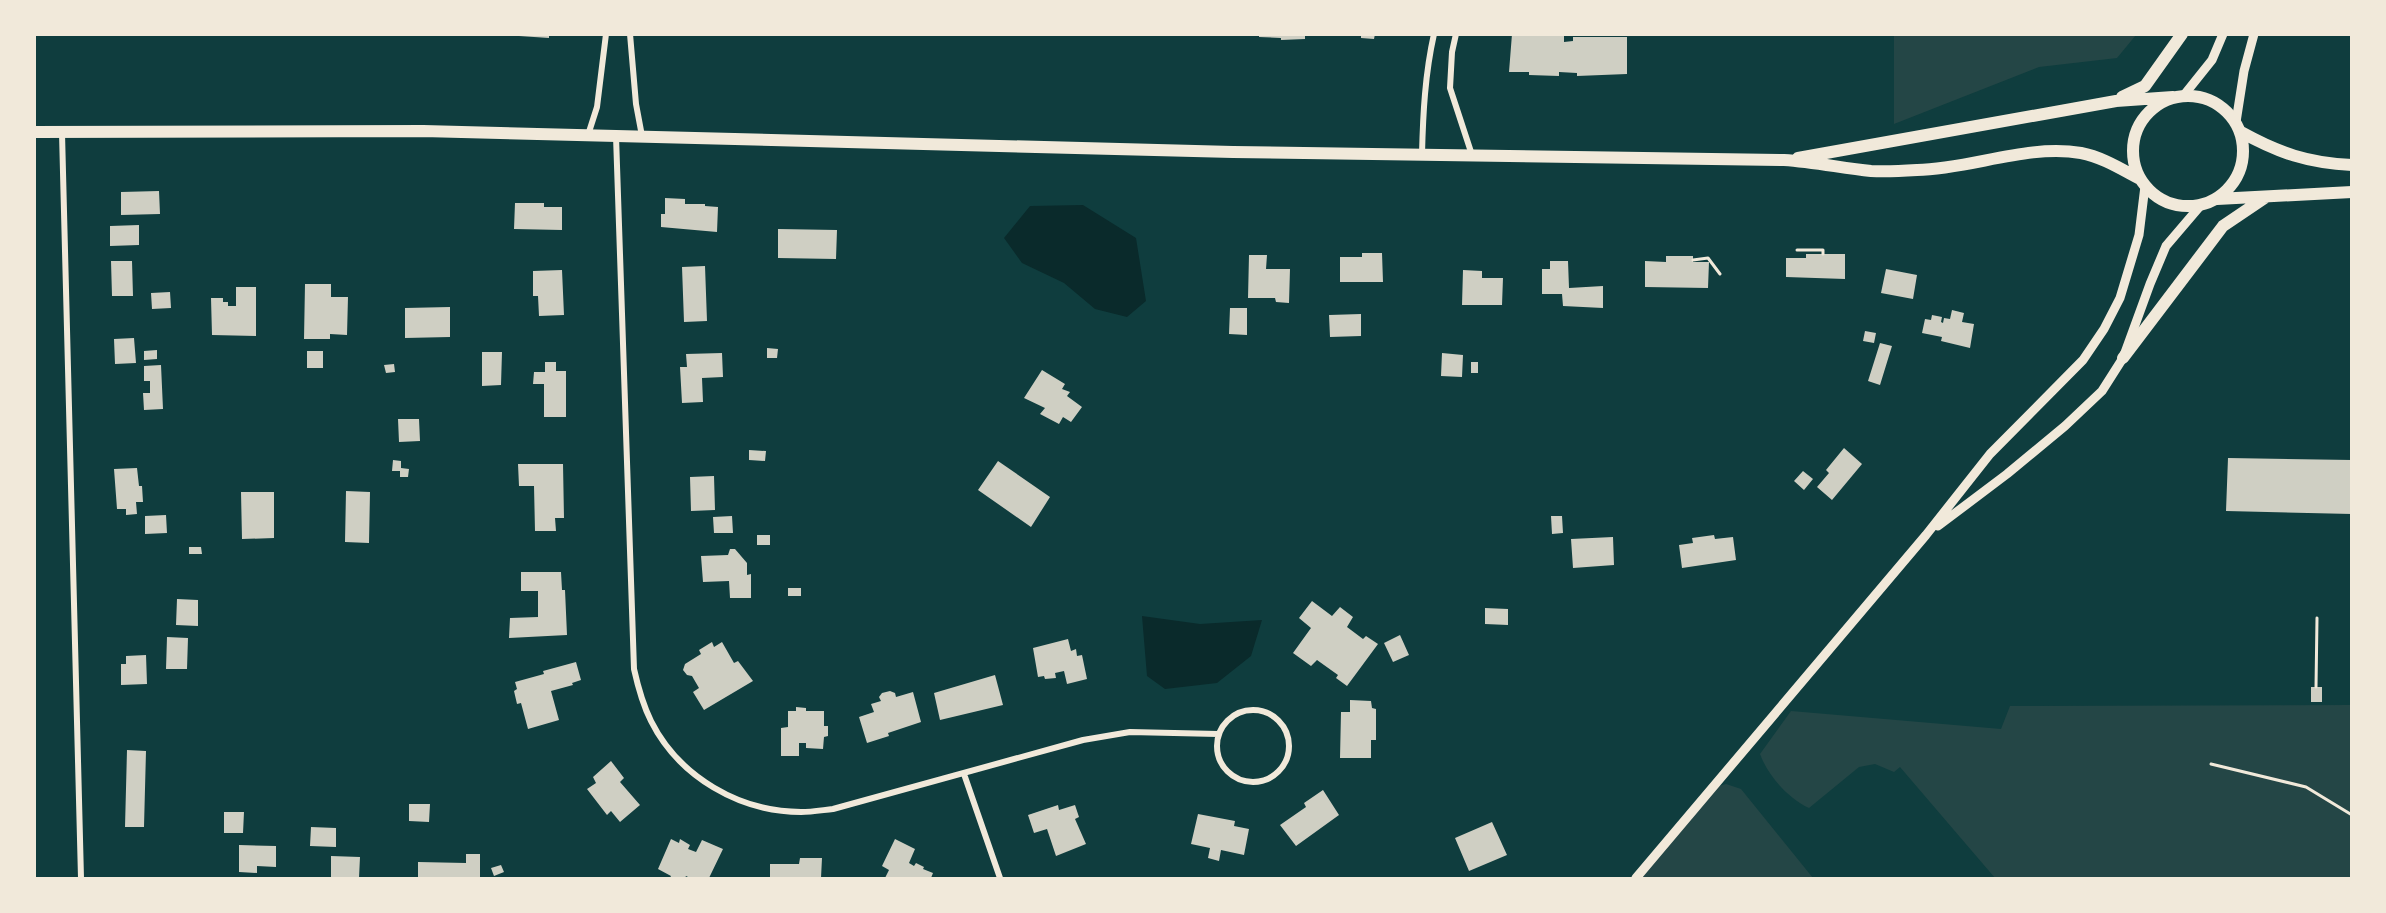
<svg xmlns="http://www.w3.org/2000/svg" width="2386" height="913" font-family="'Space Grotesk',sans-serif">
  <rect width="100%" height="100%" fill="#0f3d3e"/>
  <path fill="#244646" d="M1894,35V34L2136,35L2117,58L2039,67L1894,124Z
    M2351,705V878H1995L1900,767L1894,772L1875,764L1859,767L1809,808C1788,798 1768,776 1760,754L1791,711L2001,729L2010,706Z
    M1726,784L1741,789L1813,878H1636L1712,788Z"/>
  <path fill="#0a2a2b" d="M1083,205L1136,238L1146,301L1127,317L1095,309L1064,283L1022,263L1004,238L1030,206Z
    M1142,616L1200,624L1262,620L1251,656L1217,683L1165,689L1147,676Z"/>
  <path fill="#cfcfc3" d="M519,34H549V38L519,36Z
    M1259,34H1305V39L1281,40V38L1259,37Z
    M1361,34H1375L1374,39L1361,38Z
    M1512,34H1564V42L1573,41V37H1627V74L1577,76V73L1559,72V76L1529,75V72H1509Z
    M159,191L160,214L121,215V192Z
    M665,198L685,199V204H705V206L718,207L717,232L661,227V214H665Z
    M515,203H544V207H562V230L514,229Z
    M139,225V245L110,246V226Z
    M778,229L837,230L836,259L778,258Z
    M1362,253H1382L1383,282H1340V257H1362Z
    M1806,254H1845V279L1786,277V258H1806Z
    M1249,255H1267L1266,269H1290L1289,303L1276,302L1275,298H1248Z
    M1666,256H1693V262H1709L1708,288L1645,287V261L1666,262Z
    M111,261H132L133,296H112Z
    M1550,261H1568L1569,288L1603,286V308L1563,306L1562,294H1542V269H1550Z
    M705,266L707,321L684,322L682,267Z
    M1886,269L1917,275L1913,299L1881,293Z
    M562,270L564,315L539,316L538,296H533V271Z
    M1463,270L1482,271V278H1503L1502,305H1462Z
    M305,284H331V297H348L347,335L330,334V339H304Z
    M236,287H256V336L212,335L211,298H223V302H228V306H236Z
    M170,292L171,308L152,309L151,293Z
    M450,307V337L405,338V308Z
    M1230,308H1247V335L1229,334Z
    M1952,310L1964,313L1962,322L1974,324L1970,348L1941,341L1942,337L1922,333L1925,319L1931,320L1932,315L1942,317L1941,322L1943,323L1944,318L1950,319Z
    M1361,314V336L1330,337L1329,315Z
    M1865,331L1876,333L1874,343L1863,341Z
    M134,338L136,363L115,364L114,339Z
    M1880,343L1892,346L1880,385L1868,381Z
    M767,348L778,349L777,358H767Z
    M157,350V359L144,360V351Z
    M307,351H323V368H307Z
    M482,352H502L501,385L482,386Z
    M722,353L723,377L702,378L703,402L682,403L680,367H687L686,354Z
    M1442,353L1463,355L1462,377L1441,376Z
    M545,362H556V371H566V417H544V384H533L534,372H545Z
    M1471,362H1478V373H1471Z
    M394,364L395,372L386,373L384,365Z
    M161,365L163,409L144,410L143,393H150V381H144V366Z
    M1042,370L1065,384L1062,389L1070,392L1067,396L1082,407L1071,422L1063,417L1059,424L1040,414L1045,408L1024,398Z
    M398,419H419L420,441L399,442Z
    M1844,448L1862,464L1832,500L1817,487L1829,473L1826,470Z
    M749,450L766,451L765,461L749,460Z
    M2228,458L2352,460V514L2226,511Z
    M393,460L401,461V468L409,469L408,477H400V471H392Z
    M998,461L1050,497L1031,527L978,490Z
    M518,464H563L564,518H555L556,531H535L534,486H519Z
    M137,468L139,486H142L143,502H136L137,514L126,515V509H117L114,469Z
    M1803,471L1813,479L1804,490L1794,481Z
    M714,476L715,510L691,511L690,477Z
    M346,491L370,492L369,543L345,542Z
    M241,492H274V538L242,539Z
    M166,515L167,533L145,534V516Z
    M732,516L733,533H714L713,517Z
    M1551,516H1562L1563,533L1552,534Z
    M757,535H770V545H757Z
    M1714,535L1715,539L1733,537L1736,560L1682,568L1679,545L1693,543L1692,538Z
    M1613,537L1614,565L1573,568L1571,539Z
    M189,547H201L202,554H189Z
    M730,549H735L747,563V575L751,574V598H730L729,581L703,582L701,556L728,555Z
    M521,572H561L562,590H565L567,635L509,638L510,618L538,617V591H521Z
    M788,588H801V596H788Z
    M177,599L198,600V626L176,625Z
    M1312,601L1332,616L1340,607L1353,617L1347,627L1363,639L1366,636L1378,644L1347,686L1336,678L1338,675L1317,660L1311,666L1293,653L1311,628L1299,618Z
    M1485,608L1508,609V625L1485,624Z
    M1400,635L1409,655L1393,662L1384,643Z
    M167,637L188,638L187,669H166Z
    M1068,639L1071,651L1076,649L1077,656L1082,655L1087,679L1067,684L1064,671L1055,673L1056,678L1045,679L1044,676L1038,677L1033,648Z
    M712,642L714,647L722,642L734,663L738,661L753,681L704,710L693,692L699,688L692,676L687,675L683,670L685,664L701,654L699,650Z
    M146,655L147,684L121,685V664H126V656Z
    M576,662L581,680L572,683L573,685L551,691L559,720L528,729L521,703L517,704L514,691L517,689L515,682L544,674L543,671Z
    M995,675L1003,705L940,720L934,693Z
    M2311,687H2322V702H2311Z
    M890,691L895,693L896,697L913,692L921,722L888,733L889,736L867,743L859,717L874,712L871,704L881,701L879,697L882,693Z
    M1350,700L1371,701L1372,708L1376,709V740H1371V758H1340L1341,712H1350Z
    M796,707L806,708V711H824V726H828V736L824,737L823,749L806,748V743H799V756H781V728L788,727V711H796Z
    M127,750L146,751L144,827H125Z
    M611,761L624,778L620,782L640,805L620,822L611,811L607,815L587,789L596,783L593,777Z
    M1323,790L1339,815L1296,846L1280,825L1306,807L1304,803Z
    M409,804H430L429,822L409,821Z
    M1058,805L1059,810L1075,805L1079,817L1075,819L1086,844L1056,856L1047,829L1034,833L1028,815Z
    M224,812H244L243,833H224Z
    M1198,814L1235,821L1234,826L1249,829L1244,855L1221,850L1219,861L1208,858L1210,848L1191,844Z
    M1492,822L1507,855L1469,871L1455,838Z
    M311,827L336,828V847L310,846Z
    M671,839L679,843L680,839L690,845L688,849L696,852L702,840L723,849L709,878H690L686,876L685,878H670L671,876L658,869Z
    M895,839L915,849L909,863L914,866L916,863L924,867L923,869L933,873L931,878H885L889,870L882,866Z
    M239,845L276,846V867L257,866V873L239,872Z
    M466,854H480V878H418V862L466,863Z
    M331,856L360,857L359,878H331Z
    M800,858H822L821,878H770V864H799Z
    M501,865L504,872L494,876L491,868Z"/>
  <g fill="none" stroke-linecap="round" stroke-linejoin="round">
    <path stroke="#f1e9da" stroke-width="3" d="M1797,250H1823V254
      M1693,260L1708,258L1720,274
      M2316,687L2317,618
      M2211,764L2306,787L2352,815"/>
    <path stroke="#f1e9da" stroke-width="6" d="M630,34L636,104L642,136
      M1456,34L1452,52L1450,88L1472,155
      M62,133L81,878
      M588,135L597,107L606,34
      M616,136L634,669C638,687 643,705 651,721C679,777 740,812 801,812C812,812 823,810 833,809L1083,740L1130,732L1218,734
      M1422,154C1423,114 1425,74 1434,34
      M1217 746a36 36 0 1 1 72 0a36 36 0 1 1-72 0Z
      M964,774L1000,878"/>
    <path stroke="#f1e9da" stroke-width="9" d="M2184,95L2212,60L2223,34
      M2236,122L2244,71L2254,34
      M1938,526L2007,474L2065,426L2102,391L2123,358L2150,284L2166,246L2201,205
      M1636,878L1926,535L1990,454L2083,360L2104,329L2120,298L2139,235L2145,186"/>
    <path stroke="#f1e9da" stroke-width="12" d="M2133 151a55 55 0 1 1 110 0a55 55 0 1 1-110 0Z
      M2122,97L2145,86L2182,34
      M34,132L423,131L1233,152L1784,160C1814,162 1842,168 1871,171C1886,172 1902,171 1917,170C1971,169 2027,144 2081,153C2102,157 2121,169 2140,179
      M2241,132C2279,153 2308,163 2352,165
      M1798,158L2116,101L2173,97
      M2217,199L2352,192
      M2123,358L2223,226L2266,197"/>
  </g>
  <rect width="2386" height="913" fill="none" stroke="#f1e9da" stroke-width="72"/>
</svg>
